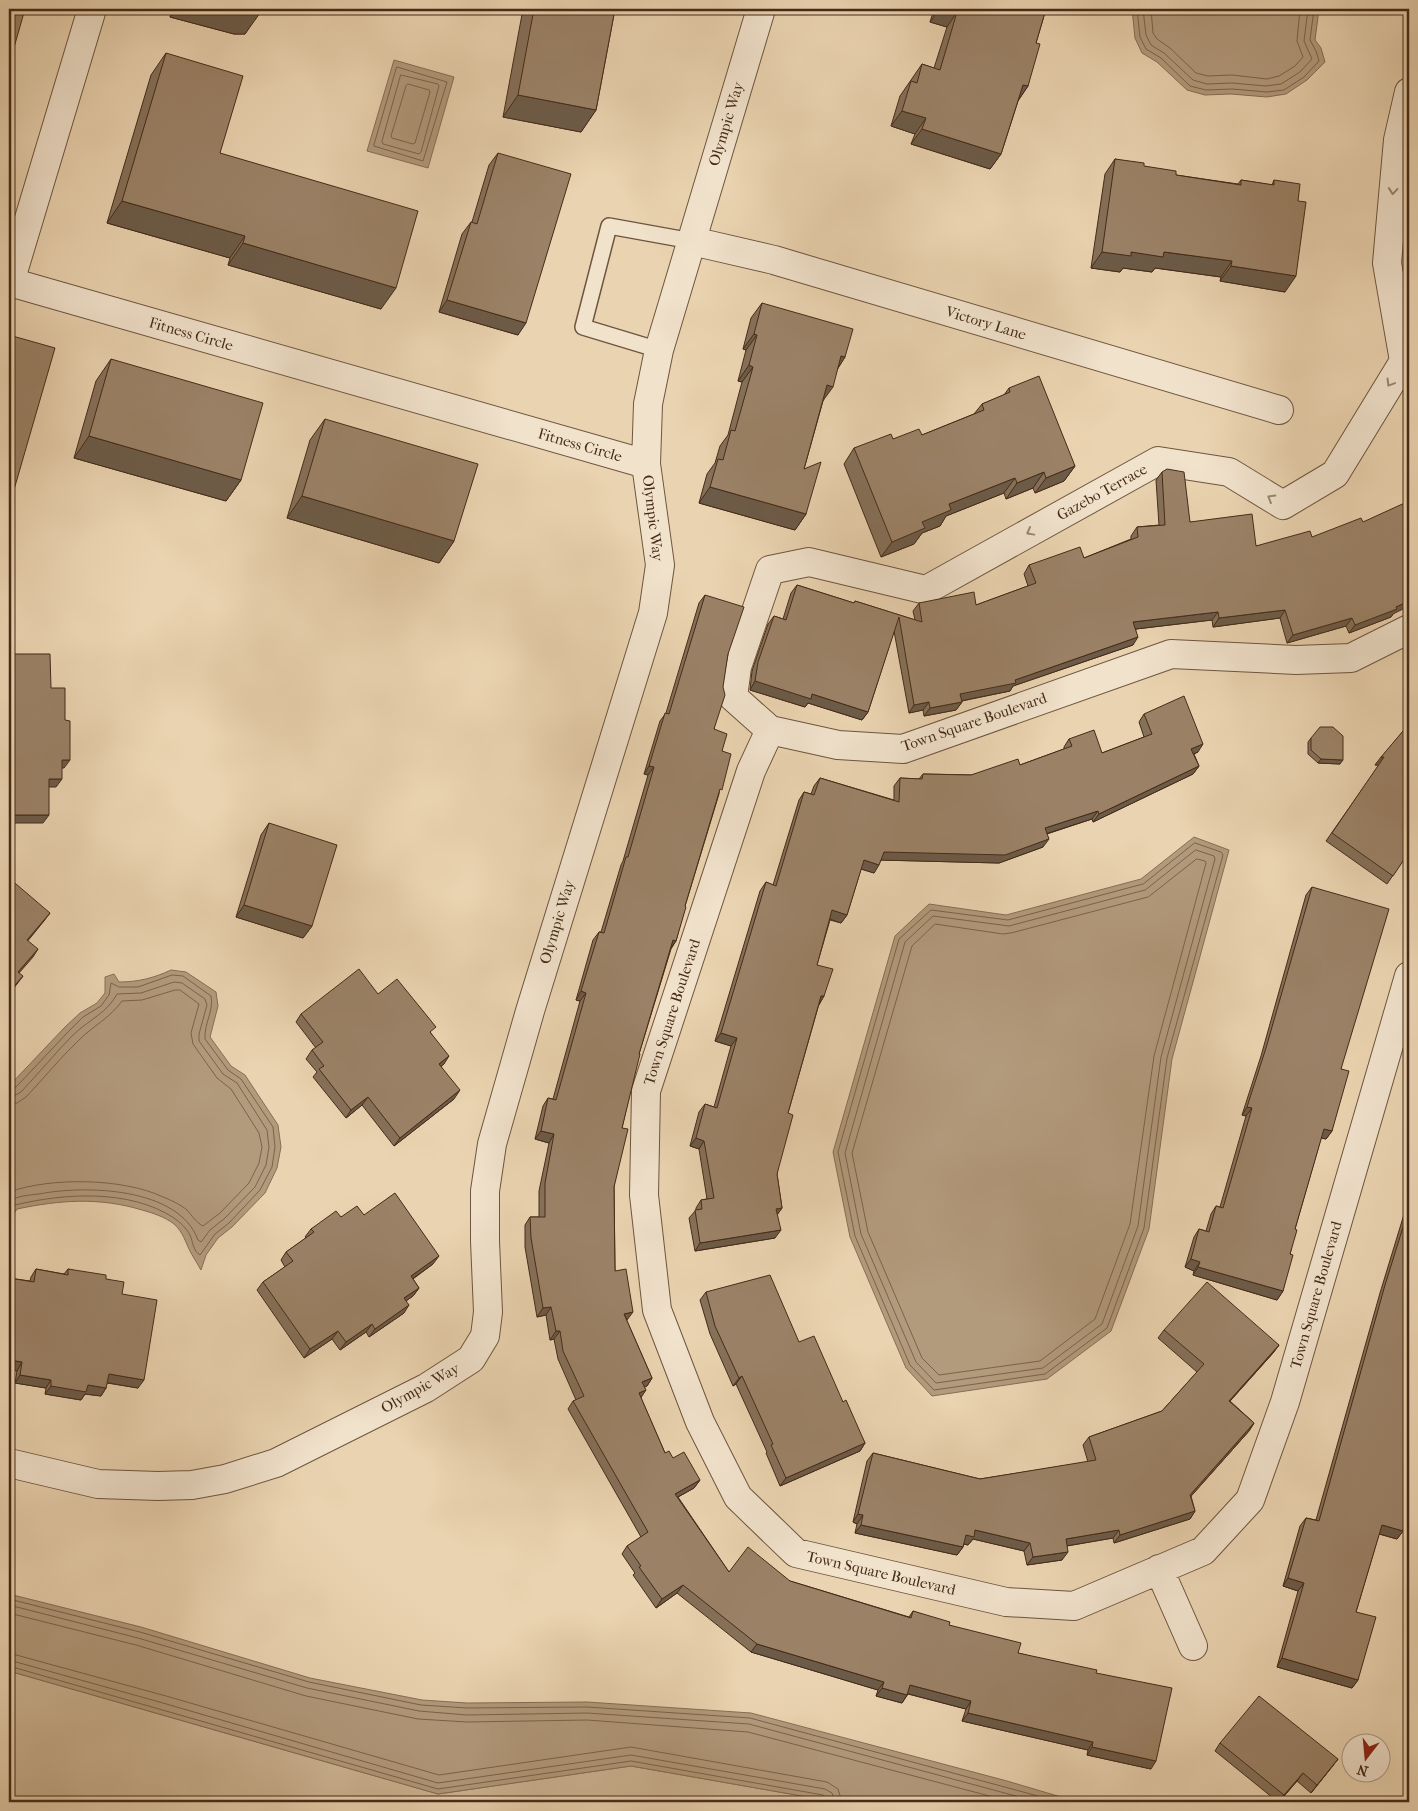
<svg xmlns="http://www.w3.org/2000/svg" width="1418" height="1811" font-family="'IM FELL French Canon',serif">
  <rect width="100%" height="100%" fill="#ead3b0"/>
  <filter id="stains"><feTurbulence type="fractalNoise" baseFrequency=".004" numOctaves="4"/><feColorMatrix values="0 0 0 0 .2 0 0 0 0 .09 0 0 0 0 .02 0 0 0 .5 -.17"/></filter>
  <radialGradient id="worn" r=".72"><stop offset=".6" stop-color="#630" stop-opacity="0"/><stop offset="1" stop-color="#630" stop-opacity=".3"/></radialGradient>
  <path fill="#ceb696" stroke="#8a7057" d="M9,1671L438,1794L631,1766L836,1802H9Z"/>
  <path fill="#b29a7c" stroke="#866e54" d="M1132,9H1319L1315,40L1321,48L1325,62L1307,80L1286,94L1267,97L1231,94L1205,95L1187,90L1157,62L1142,53L1135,38Z
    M394,60L454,77L428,168L367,151Z
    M1194,837L1229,850L1172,1059L1149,1229L1111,1331L1047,1379L932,1396L906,1368L850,1237L833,1152L895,936L929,904L1006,915L1141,879Z
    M171,970L186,972L216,992L218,1006L210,1037L231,1066L245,1075L278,1125L281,1147L277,1168L265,1193L232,1227L218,1238L206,1255L201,1270C198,1264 194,1259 191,1253C185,1242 184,1233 174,1224C165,1217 153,1213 142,1210C99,1197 60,1200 17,1209L9,1221V1086L65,1027L80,1013L97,1003L105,993V977L114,974L119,982C138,982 154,978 171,970Z
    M9,1594L141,1627L310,1678L422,1700L467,1703L587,1702L751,1713L1007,1781L1078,1802H836L631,1766L438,1794L9,1671Z"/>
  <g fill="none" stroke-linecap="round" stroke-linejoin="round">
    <path stroke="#7c624a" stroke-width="1" d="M1137,9L1140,37L1146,49L1161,58L1190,86L1206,90L1232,89L1267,92L1284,90L1304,77L1319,61L1316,51L1310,40L1314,9
      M1143,9L1146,35L1151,45L1164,53L1193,80L1207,84L1232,83L1266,86L1281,84L1300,72L1312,59L1304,41L1308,9
      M1151,9L1153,33L1157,39L1170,48L1196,73L1208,76L1232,75L1267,79L1279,76L1295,66L1303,57L1297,41L1300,9
      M397,67L447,82L423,161L374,146Z
      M401,75L438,84L439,86L421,152L419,154L383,144L382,142Z
      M408,84L429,90L430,92L415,143L413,144L392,138L391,136L406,86Z
      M1195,843L1221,852L1223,855L1167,1058L1144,1228L1107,1328L1045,1374L934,1390L910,1365L855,1236L838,1152L899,939L931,910L1008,920L1143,884Z
      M1196,850L1214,856L1215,859L1161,1057L1138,1226L1102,1324L1043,1368L936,1383L916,1362L861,1234L845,1153L905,942L933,916L1009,926L1145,890Z
      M1197,859L1205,861L1206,863L1154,1056L1130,1224L1095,1319L1040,1361L939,1375L922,1358L868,1232L852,1153L912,946L935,924L1003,934L1011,933L1148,897Z
      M9,1090L16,1087L69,1031L83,1017L101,1006L109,995L111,983L119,987H138L172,975L183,976L211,996C214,1011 204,1023 205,1039L228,1070L241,1079L273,1127L275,1147L272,1167L260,1190L229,1223L215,1234L200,1255C193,1251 193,1242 190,1235C187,1229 180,1222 174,1218C130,1189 65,1193 15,1205L9,1212
      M9,1096H14L21,1092C39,1073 56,1052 74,1034C89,1020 108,1012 117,994L141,993L174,982L182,983L205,999L207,1005L199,1034V1041L223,1074L237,1083L267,1130L269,1147L266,1165L255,1187L225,1218L210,1230L201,1242L198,1240C179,1187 85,1185 39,1194C29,1195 17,1196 9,1201
      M9,1104L17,1103L26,1097C44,1078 60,1058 79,1040C94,1025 109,1019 122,1001L142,1000L175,990H180L199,1004L191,1033L193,1044L217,1078L231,1089L259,1133L262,1147L259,1163L249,1183L220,1213L203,1226C197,1223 192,1216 187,1210C181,1205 171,1200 163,1197C123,1178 51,1177 9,1192
      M9,1599L140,1632L309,1682L421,1705L467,1708L587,1707L750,1718L1060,1802
      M9,1605L138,1638L307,1688L419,1711L467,1715L587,1713L749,1724L1038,1802
      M9,1613L136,1645L306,1696L418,1719L467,1722L587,1720L748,1732L1012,1802
      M9,1653L166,1696L439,1775L631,1747L827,1782L838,1789L842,1802
      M9,1660L163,1703L438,1783L631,1755L825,1789L832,1793L835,1802
      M9,1666L438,1789L631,1761L823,1795L827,1798L828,1802"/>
    <g stroke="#6e553e" stroke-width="18">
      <path id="service" d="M659,350L583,327L609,226L692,241"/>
    </g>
    <g stroke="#6e553e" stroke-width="30">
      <path id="minor" d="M92,9L10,282L646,464
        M692,241L774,260L1279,410
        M1409,629L1351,658L1296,660L1171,654L903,749L838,745L770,730L751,771L646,1091L644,1195L657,1310L700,1422L738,1497L796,1553L1006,1602L1074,1606L1203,1551L1250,1500L1285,1402L1409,976
        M770,730L733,697L737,667L770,570L809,562L926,590L1158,461L1229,472L1283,505L1335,474L1404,361L1387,263L1398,140L1409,92
        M9,1463L98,1484L158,1486L192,1485L225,1479L276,1463L426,1388L471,1359L485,1336L488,1312L485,1241V1191L492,1144L530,1011L653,613L660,565L646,464L648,404L659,350L761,9
        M1159,1569L1193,1646"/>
    </g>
    <use href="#service" stroke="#f1e2cc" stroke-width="15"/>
    <use href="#minor" stroke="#f1e2cc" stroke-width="28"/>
  </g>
  <path fill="#857059" stroke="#452b18" d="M172,9H261L245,34H234L170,17Z
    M523,9H615L596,110L581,132L503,117Z
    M934,9H1046L1036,43L1028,86L1018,101L1001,154L990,169L911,144L915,134L891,126L900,96L922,64L934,68L947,27L930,22Z
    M166,53L220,153L381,309L228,265L230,258L107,223L151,75Z
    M498,153L518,335L439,312L462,234L471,222H472L489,165Z
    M1115,159L1176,175L1238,184L1241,180L1272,185L1274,180L1285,292L1220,281L1221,277L1155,268L1152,272L1123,268L1120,272L1091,268L1105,174Z
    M762,303L845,357L838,368L823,401L804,469L806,514L795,530L699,503L707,474L715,463L720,446L728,435L742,382L738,381L746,350L743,349L751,318Z
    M111,359L241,480L226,501L74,458L96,381Z
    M1009,388L1075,466L1064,481L1035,493L1033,488L1006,499L1004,493L946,516L940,526L922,533L914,544L881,557L844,464L854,448L893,439L922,435L974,414L982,404L1004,395Z
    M325,419L454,541L439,563L287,518L310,440Z
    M1162,472L1190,522L1256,546L1312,537L1393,614L1391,617L1349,633L1346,626L1287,643L1280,618L1213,627L1212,620L1136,629L1133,645L1013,686L1010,691L962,701V702L956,710L924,716L923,710L909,713L894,631L868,712L862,720L808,703L805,707L750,690L752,671L768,624L774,616L783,619L791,593L797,585L854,603L855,601L915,620L913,611L919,603L976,605L1028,586L1024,574L1029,565L1084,558L1131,539V536L1137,527L1159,525L1156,480Z
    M705,595L728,654L714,729L722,751L719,794L685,906L676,941L671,949L639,1054L622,1128L614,1187L615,1271L627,1321L652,1378L647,1386L644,1387L641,1398L665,1453L673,1458L700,1480L694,1488L678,1497L729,1572L790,1581L909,1617L913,1611L949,1625L1018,1653L1096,1673L1151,1769L1087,1755L1088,1750L962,1721L966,1709L908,1694L902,1703L876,1696L878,1690L751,1652L677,1593L656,1608L633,1575L635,1573L622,1554L627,1546L641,1537L568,1409L573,1401L576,1400L558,1359L554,1339L550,1340L546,1315L537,1317L525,1247V1225L530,1217H539V1191L549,1143L535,1139L543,1106L548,1098L553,1099L580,1001L576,1000L593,940L599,932H601L621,865L623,861L648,775L644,774L660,721L666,713L699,603Z
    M1144,714L1198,752L1194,754L1199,766L1193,774L1093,822L1092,819L1047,834L1043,847L999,863L881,860L874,873L861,869L847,915L841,923L830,920L817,965L824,996L819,1004L788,1113L777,1174L782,1208L777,1215L775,1238L695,1251L689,1218L696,1210V1208L701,1200L707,1199L699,1149L690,1146L699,1112L705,1104L714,1107L731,1046L715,1041L760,891L766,882L773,885L799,800L804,792L811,794L814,786L820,778L894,800V786L900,778L919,779L923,774L971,775L1020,765L1064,749V747L1069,739L1102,753L1144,737L1139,722Z
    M1409,724V852L1387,884L1326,841L1379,765H1375Z
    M1311,738L1340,764L1318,763L1308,754V742Z
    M269,823L312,926L303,938L236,917L261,835Z
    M1312,887L1341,1069L1332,1131L1326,1139L1321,1138L1295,1229L1283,1291L1277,1300L1193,1275L1194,1271L1185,1267L1194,1237L1199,1229L1206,1231L1211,1214L1216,1206L1220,1207L1246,1116L1242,1115L1261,1056L1306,895Z
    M378,994L431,1033L444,1064L441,1066L454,1099L394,1146L362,1105L346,1118L313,1077L317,1072L306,1059L312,1050L316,1048L296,1022L301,1014Z
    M1409,1198V1507L1403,1531L1397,1539L1379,1534L1356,1612L1358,1680L1352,1688L1277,1667L1298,1591L1283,1586L1300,1526L1306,1518L1316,1520L1380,1293Z
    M364,1215L433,1264L413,1279L419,1288L413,1296L406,1301L404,1313L369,1337L366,1332L340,1350L332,1339L304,1358L257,1290L263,1282L285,1267L281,1260L286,1252L306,1238L305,1237L311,1229L341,1217Z
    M36,1269L64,1274L68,1269L106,1279L122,1294L138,1388L107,1383L106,1388L101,1396L85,1394L81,1400L45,1394L46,1388L15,1383L17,1371L9,1369V1278L30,1281L31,1277Z
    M706,1292L799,1342L843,1402L865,1443L860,1451L780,1486L766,1453L767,1452L736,1384L733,1386L710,1334L700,1300Z
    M1164,1330L1279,1345L1273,1353L1230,1401L1254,1423L1249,1431L1191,1496L1195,1511L1190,1519L1114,1543L1113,1538L1067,1546L1062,1560L1027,1565L1024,1551L973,1539L968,1545L964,1544L963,1547L957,1555L855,1533L857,1524L853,1522L867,1461L873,1453L980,1479L1088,1462L1083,1445L1089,1437L1162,1411L1197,1372L1158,1338Z
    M1220,1743L1338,1759L1311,1793L1297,1781L1279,1802H1278L1215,1751Z"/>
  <path fill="#6c5b48" stroke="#452b18" d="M175,9H235L260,13L245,34H234L170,17Z
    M939,9H948L957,12L947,27L930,22Z
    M1023,85L1028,86L1017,102Z
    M518,95L596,110L581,132L503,117Z
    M902,111L926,118L915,134L891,126Z
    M922,129L1001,154L990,169L911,144Z
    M122,201L245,236L230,258L107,223Z
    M243,243L396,288L381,309L228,265Z
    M1102,252H1164L1232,261L1221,277L1155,268L1152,272L1123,268L1120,272L1091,268Z
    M1231,266L1296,276L1285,292L1220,281Z
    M447,300L526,323L518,335L439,312Z
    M754,334L757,335L746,350L743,349Z
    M841,356L845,357L835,373Z
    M749,365L753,367L742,382L738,381Z
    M827,385L833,387L822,402Z
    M89,436L241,480L226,501L74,458Z
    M1075,466L1064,481L1035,493L1046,478Z
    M1044,472L1033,488L1006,499L1017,483Z
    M1015,478L1004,493L946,516L940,526L922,533L914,544L881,557L892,542L949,504Z
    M710,487L806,514L795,530L699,503Z
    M302,496L454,541L439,563L287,518Z
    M1409,601V606L1393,614L1391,617L1349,633L1355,625Z
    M1285,610L1280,618L1213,627L1219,618Z
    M1218,612L1212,620L1127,630L1133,622Z
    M1352,618L1346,626L1287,643L1293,635Z
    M1138,637L1133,645L1013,686L1010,691L955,702L960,694L1015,680Z
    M755,681L812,694L868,712L862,720L808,703L805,707L750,690Z
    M929,702L923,710L909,713L914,705Z
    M962,702L956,710L924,716L930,708Z
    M1203,744L1198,752L1186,757L1191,749Z
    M1381,757H1384L1379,765H1375Z
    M1321,759L1343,760L1340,764L1318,763Z
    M62,760H70L64,768H56Z
    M649,766L654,767L648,775L644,774Z
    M1199,766L1193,774L1093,822L1099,814Z
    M49,779H62L56,787H43Z
    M1098,811L1092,819L1039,836L1045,828Z
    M9,815H49L43,823H9Z
    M1049,839L1043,847L999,863L878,860L884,852Z
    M864,860L879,865L874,873L858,868Z
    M244,905L312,926L303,938L236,917Z
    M832,910L847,915L841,923L827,918Z
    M50,913L44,921L22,948L27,940Z
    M673,940L676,941L670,949Z
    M38,949L33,957L12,981L18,972Z
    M23,976L17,984L9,994V992Z
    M581,991L586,993L580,1001L576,1000Z
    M821,996H824L819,1005Z
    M721,1033L737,1038L731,1046L715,1041Z
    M449,1056L444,1064L434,1072L439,1064Z
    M460,1090L454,1099L394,1146L400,1138Z
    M368,1097L362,1105L346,1118L351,1110Z
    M1247,1107L1252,1108L1246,1116L1242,1115Z
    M1324,1129L1332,1131L1326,1139L1318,1137Z
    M541,1131L554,1134L549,1143L535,1139Z
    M696,1138L704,1141L699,1149L690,1146Z
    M782,1208L776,1216V1209Z
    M781,1230L775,1238L695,1251L700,1243Z
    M439,1256L433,1264L405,1284L411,1276Z
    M1191,1259L1200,1262L1194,1271L1185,1267Z
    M1198,1267L1283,1291L1277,1300L1193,1275Z
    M419,1288L413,1296L399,1306L404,1298Z
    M409,1305L404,1313L369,1337L375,1329Z
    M551,1307L546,1315L537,1317L543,1308Z
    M633,1312L627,1320L624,1314Z
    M372,1324L366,1332L340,1350L346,1342Z
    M338,1331L332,1339L304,1358L310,1349Z
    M556,1331H560L554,1339L550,1340Z
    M1279,1345L1273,1353L1223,1409L1229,1401Z
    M9,1360L22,1362L17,1371L9,1369Z
    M109,1374L144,1380L138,1388L103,1382Z
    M20,1375L51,1380L46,1388L15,1383Z
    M742,1376L736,1384L733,1386L739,1378Z
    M652,1378L647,1386L637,1391L642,1382Z
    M88,1385L106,1388L101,1396L85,1394L81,1400L45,1394L51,1386Z
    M646,1390L640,1399L639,1393Z
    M1254,1423L1249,1431L1185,1503L1190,1495Z
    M865,1443L860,1451L780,1486L786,1478Z
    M700,1480L694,1488L669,1502L675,1494Z
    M1195,1511L1190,1519L1114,1543L1120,1535Z
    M858,1514L863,1515L857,1524L853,1522Z
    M861,1525L963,1547L957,1555L855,1533Z
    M1382,1525L1403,1531L1397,1539L1376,1533Z
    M975,1530L1030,1543L1024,1551L973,1539L968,1545L960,1543L966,1535Z
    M1119,1530L1113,1538L1060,1547L1066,1539Z
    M1068,1552L1062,1560L1027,1565L1033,1557Z
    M1288,1578L1304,1583L1298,1591L1283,1586Z
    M683,1585L677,1593L656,1608L662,1599Z
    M757,1644L884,1682L878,1690L751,1652Z
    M1282,1658L1358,1680L1352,1688L1277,1667Z
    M910,1685L971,1701L966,1709L905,1693Z
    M882,1688L907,1695L902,1703L876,1696Z
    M968,1713L1093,1742L1088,1750L962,1721Z
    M1092,1747L1156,1761L1151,1769L1087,1755Z
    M1338,1759L1332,1767L1311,1793L1317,1785Z
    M1303,1773L1297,1781L1279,1802L1284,1795Z"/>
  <path fill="#9b8267" stroke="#452b18" d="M9,9H25L9,65Z
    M235,9H261L260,13H249Z
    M534,9H615L596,110L518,95Z
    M948,9H1046L1036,43L1040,44L1028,86L1023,85L1001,154L922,129L926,118L902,111L911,81L917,83L922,64L940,70L957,12Z
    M166,53L243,76L220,153L418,211L396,288L243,243L245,236L122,201Z
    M498,153L571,174L526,323L447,300L471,222L477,224Z
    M1115,159L1144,163V166L1176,171V175L1241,185V180L1274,185V180L1300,184L1298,201L1306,202L1296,276L1231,266L1232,261L1164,252L1163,257L1131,252V256L1102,252Z
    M762,303L853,329L845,357L841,356L833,387L827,385L804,469L821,462L806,514L710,487L718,459L723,460L731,430L735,431L753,367L749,365L757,335L754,334Z
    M9,335L55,348L11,500L9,499Z
    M111,359L263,403L241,480L89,436Z
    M1039,376L1075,466L1046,478L1044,472L1017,483L1015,478L949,504L951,510L922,522L925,528L892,542L854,448L891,434L893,439L919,429L922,435L984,410L982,404L1010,392L1009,388Z
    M325,419L478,464L454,541L302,496Z
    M1167,469L1184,472L1190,522L1252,514L1256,546L1310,531L1312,537L1361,518L1363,522L1409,501V601L1396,607L1397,609L1355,625L1352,618L1293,635L1285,610L1219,618L1218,612L1133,622L1138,637L1015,680L1016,683L960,694L962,702L930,708L929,702L914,705L899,617L868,712L812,694L811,699L755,681L758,662L774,616L786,620L797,585L854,603L855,601L922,622L919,603L974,592L976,605L1036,583L1029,565L1080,547L1084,558L1138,537L1137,527L1165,525L1162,472Z
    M705,595L744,607L728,654L723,687L725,695L714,729L727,734L722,751L731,754L722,790L720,789L685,906L686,907L676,941L673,940L639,1054H640L622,1128L628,1129L614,1187L615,1271L626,1269L633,1312L624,1314L652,1378L642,1382L646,1390L639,1393L665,1453L669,1451L673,1458L684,1452L700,1480L675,1494L729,1572L748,1547L790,1581L911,1618L913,1611L950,1622L949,1625L1021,1643L1018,1653L1097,1670L1096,1673L1172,1688L1156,1761L1092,1747L1093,1742L968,1713L971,1701L910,1685L907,1695L882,1688L884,1682L757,1644L683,1585L662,1599L639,1567L641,1566L627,1546L648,1532L573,1401L584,1396L563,1351L560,1331H556L551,1307L543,1308L531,1238L530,1217H545V1183L554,1134L541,1131L548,1098L556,1100L586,993L581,991L599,932L604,933L626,857H628L654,767L649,766L665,713L669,714Z
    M9,654H50L51,688H65V720L70,721V760H62V779H49V815H9Z
    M1184,696L1203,744L1191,749L1199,766L1099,814L1098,811L1045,828L1049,839L1005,855L884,852L879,865L864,860L847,915L832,910L817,965L833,969L824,996H821L788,1113L793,1115L777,1174L782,1208L776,1209L781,1230L700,1243L695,1210L702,1209L701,1200L714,1198L704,1141L696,1138L705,1104L717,1108L737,1038L721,1033L766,882L776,886L804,792L814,795L820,778L899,802L900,778L922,779L923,774L971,775L1018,759L1020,765L1072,746L1069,739L1094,730L1102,753L1152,734L1144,714Z
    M1409,724V852L1393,876L1332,833L1384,757H1381Z
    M1320,727H1333L1343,736V760L1321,759L1311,750V738Z
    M269,823L337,845L312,926L244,905Z
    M9,878L50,913L27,940L38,949L18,972L23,976L9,992Z
    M1312,887L1389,909L1341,1069L1349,1071L1332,1131L1324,1129L1295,1229L1297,1230L1290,1254L1293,1255L1283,1291L1198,1267L1200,1262L1191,1259L1199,1229L1209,1232L1216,1206L1223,1208L1252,1108L1247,1107L1266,1048Z
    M359,969L378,994L397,979L436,1027L430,1032L449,1056L439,1064L460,1090L400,1138L368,1097L351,1110L319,1069L324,1066L312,1050L323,1042L301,1014Z
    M395,1193L439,1256L411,1276L419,1288L404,1298L409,1305L375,1329L372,1324L346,1342L338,1331L310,1349L263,1282L293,1261L286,1252L314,1232L311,1229L336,1211L341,1217L357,1206L364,1215Z
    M1409,1208V1507L1403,1531L1382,1525L1356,1612L1376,1617L1358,1680L1282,1658L1304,1583L1288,1578L1306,1518L1319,1521L1385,1285Z
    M36,1269L68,1275V1269L106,1275V1279L124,1282L122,1294L157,1300L144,1380L109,1374L106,1388L88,1385L86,1392L51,1386V1380L20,1375L22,1362L9,1360V1278L34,1282Z
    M770,1275L799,1342L814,1336L843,1402L846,1400L865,1443L786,1478L771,1445L773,1444L742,1376L739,1378L715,1326L706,1292Z
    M1207,1282L1279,1345L1229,1401L1254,1423L1190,1495L1195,1511L1120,1535L1119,1530L1066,1539L1068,1552L1033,1557L1030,1543L975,1530L974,1537L966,1535L963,1547L861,1525L863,1515L858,1514L873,1453L980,1479L1096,1460L1089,1437L1162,1411L1204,1364L1164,1330Z
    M1259,1696L1338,1759L1317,1785L1303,1773L1284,1795L1220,1743Z"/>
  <defs><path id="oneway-chevron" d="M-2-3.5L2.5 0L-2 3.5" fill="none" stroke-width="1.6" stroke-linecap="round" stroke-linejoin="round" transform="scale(1.25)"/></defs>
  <g stroke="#9b8672">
    <use href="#oneway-chevron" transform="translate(1393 191) rotate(95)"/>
    <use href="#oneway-chevron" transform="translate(1390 383) rotate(121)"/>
    <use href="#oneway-chevron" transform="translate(1271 498) rotate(-149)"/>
    <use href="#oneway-chevron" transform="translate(1030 532) rotate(151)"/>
  </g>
  <g text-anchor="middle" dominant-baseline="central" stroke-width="4" stroke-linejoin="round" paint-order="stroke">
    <g font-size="15" fill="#452b18" stroke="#f1e2cc">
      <text transform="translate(726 124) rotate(-73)">Olympic Way</text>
      <text transform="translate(986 323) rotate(17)">Victory Lane</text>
      <text transform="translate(191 334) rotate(16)">Fitness Circle</text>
      <text transform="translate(580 445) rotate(16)">Fitness Circle</text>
      <text transform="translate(1102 492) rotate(-29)">Gazebo Terrace</text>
      <text transform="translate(653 518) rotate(83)">Olympic Way</text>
      <text transform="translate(974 722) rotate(-19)">Town Square Boulevard</text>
      <text transform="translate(557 922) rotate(-73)">Olympic Way</text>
      <text transform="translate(672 1012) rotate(-72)">Town Square Boulevard</text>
      <text transform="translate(1316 1295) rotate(-74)">Town Square Boulevard</text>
      <text transform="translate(420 1388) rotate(-29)">Olympic Way</text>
      <text transform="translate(881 1573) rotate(13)">Town Square Boulevard</text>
    </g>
  </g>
  <rect width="1418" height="1811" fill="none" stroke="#ead3b0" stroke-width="30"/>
  <rect x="10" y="10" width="1398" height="1791" fill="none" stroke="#452b18" stroke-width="2.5"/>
  <rect x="15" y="15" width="1388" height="1781" fill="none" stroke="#452b18"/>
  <g transform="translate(1366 1758) rotate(196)"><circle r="24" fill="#f1e2cc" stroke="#ac9984"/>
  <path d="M0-4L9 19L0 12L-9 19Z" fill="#8f2418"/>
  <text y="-8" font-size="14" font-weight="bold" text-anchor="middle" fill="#452b18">N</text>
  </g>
  <rect width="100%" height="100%" filter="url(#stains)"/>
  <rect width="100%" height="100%" fill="url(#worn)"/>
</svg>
